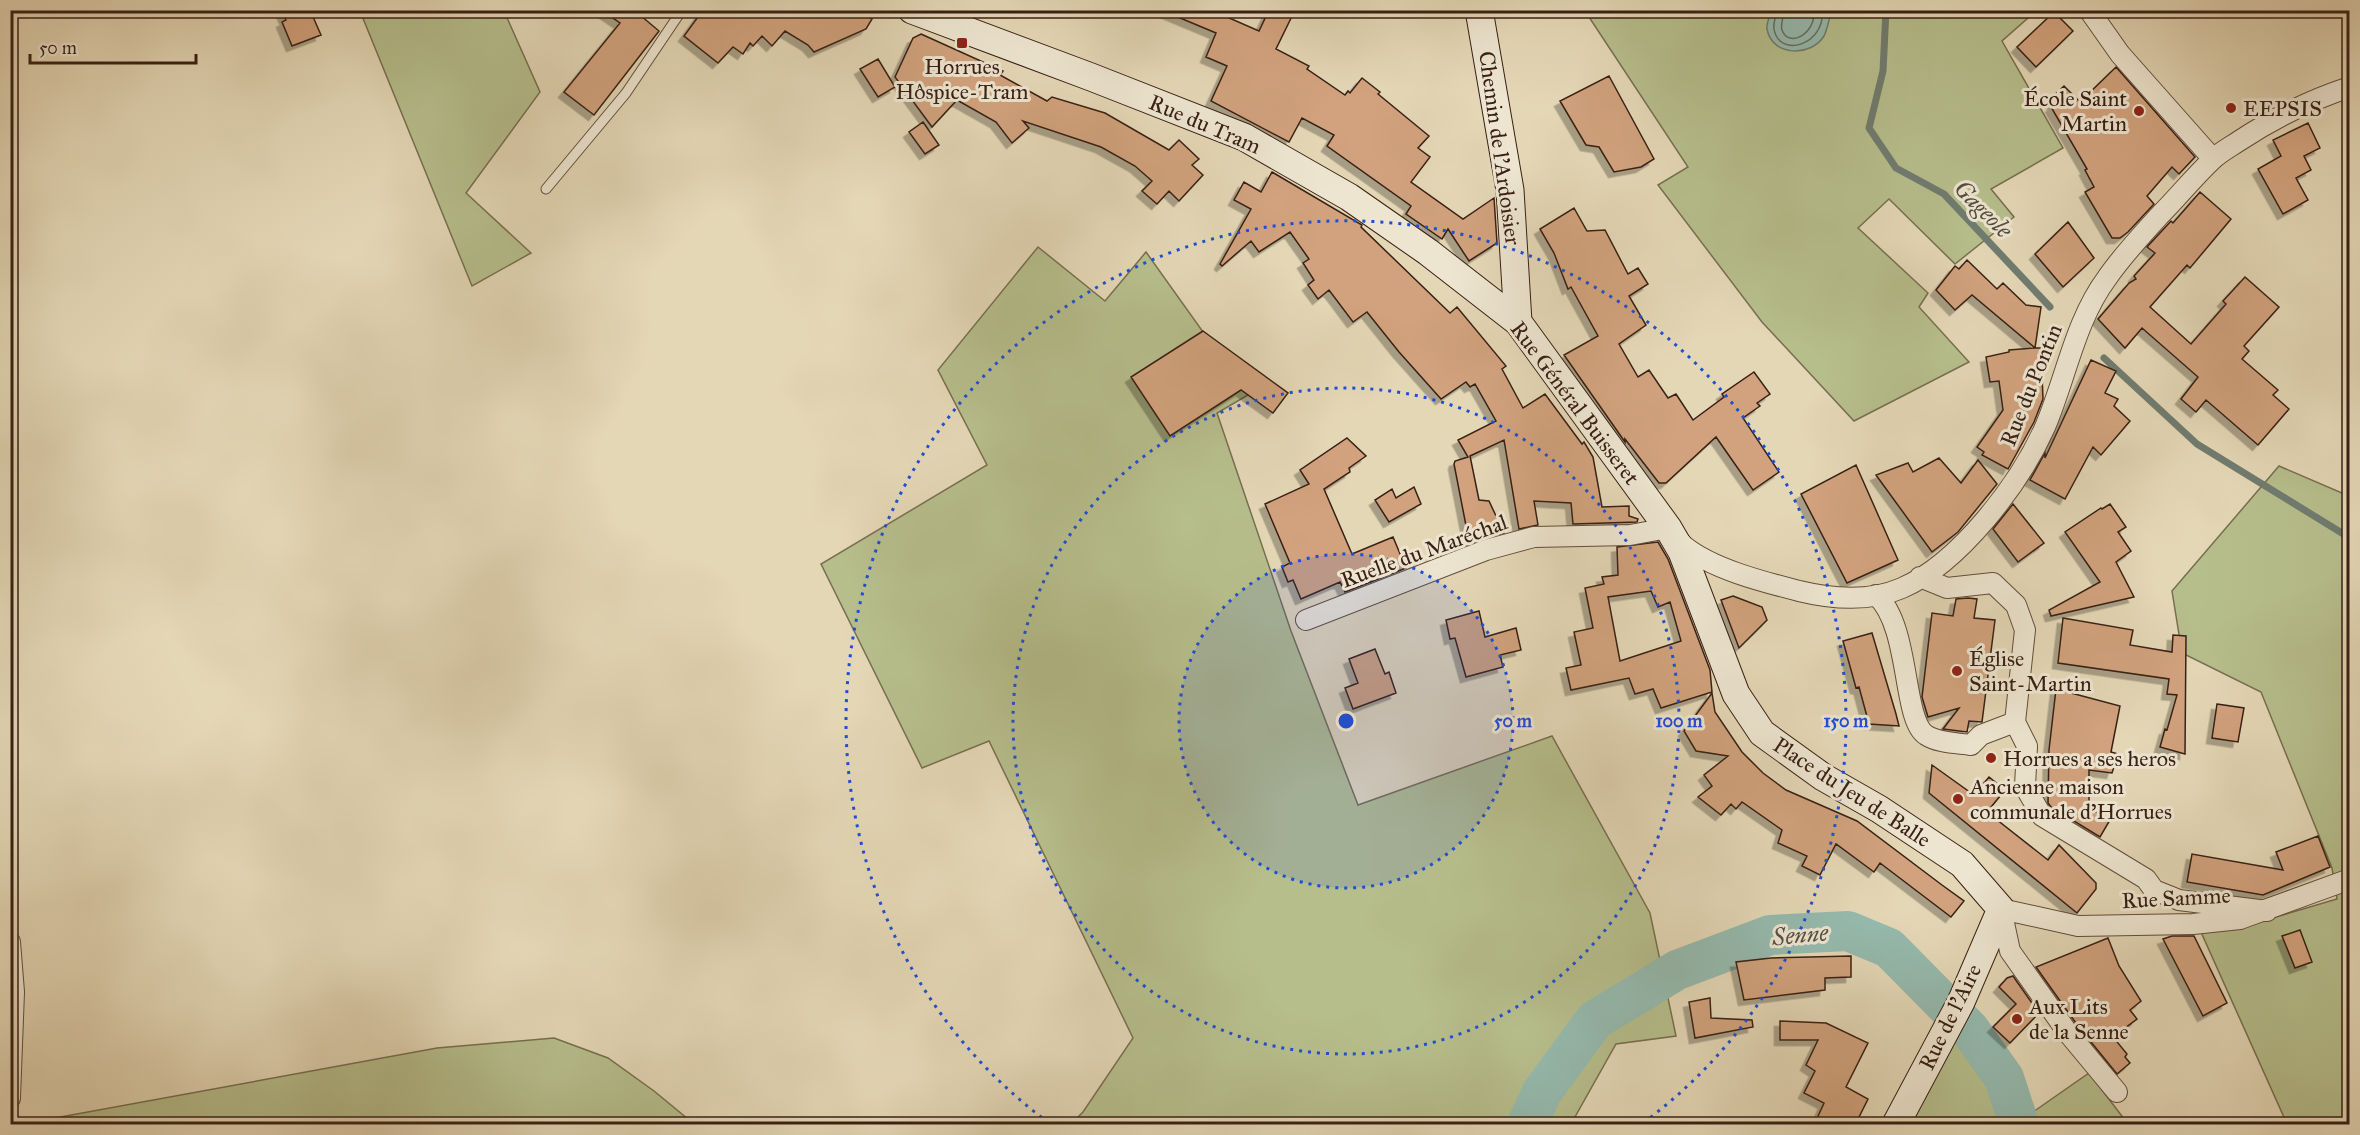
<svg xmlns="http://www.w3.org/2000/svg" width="2360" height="1135" font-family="'IM FELL Great Primer',serif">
  <defs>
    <filter id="shadow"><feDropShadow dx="-5.5" dy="5.5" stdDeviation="0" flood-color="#0004"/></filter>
  </defs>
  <rect width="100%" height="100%" fill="#e4d7b6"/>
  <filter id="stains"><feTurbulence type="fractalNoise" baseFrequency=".00333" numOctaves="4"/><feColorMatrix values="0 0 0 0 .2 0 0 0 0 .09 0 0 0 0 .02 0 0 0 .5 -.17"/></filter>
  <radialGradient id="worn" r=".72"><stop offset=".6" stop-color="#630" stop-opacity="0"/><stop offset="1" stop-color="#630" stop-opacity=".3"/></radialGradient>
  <path fill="#b6be8c" stroke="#776f50" stroke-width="1.5" d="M360,11H504L540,92L466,193L531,253L472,286Z
    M1585,11H2036L2002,41L2063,148L1991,189L2014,217L1955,264L1889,199L1858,228L1928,293L1919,307L1969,362L1854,421L1762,322L1658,185L1688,167Z
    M1038,247L1105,301L1146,252L1248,395L1217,413L1291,631L1358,805L1552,736L1650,913L1676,1036L1616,1044L1571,1124H1071L1083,1112L1133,1038L989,741L922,768L821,564L987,465L938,370Z
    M2279,466L2349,496V1124H2287L2201,932L2242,927L2337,899L2332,868L2261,692L2182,653L2172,591Z
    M1950,995L2000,1050L2033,1112L2089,1073L2128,1124H1885Z
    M554,1038L608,1058L654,1091L694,1124H22L437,1048Z"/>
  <path fill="#95baae" stroke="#707c70" stroke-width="1.5" d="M1771,11H1827L1830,17C1828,23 1827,30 1824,36C1811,57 1772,57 1767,29C1766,24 1770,16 1771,11Z"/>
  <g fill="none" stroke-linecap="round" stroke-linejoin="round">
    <path stroke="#666d61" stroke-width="1.5" d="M1777,10C1776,16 1773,23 1774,29C1779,59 1826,45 1822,10
      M1784,10C1784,17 1780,24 1782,30C1788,48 1816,35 1814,10"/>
    <path stroke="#707c70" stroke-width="7" d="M1886,10L1883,71L1869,128L1896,168L1944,194L2050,307
      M2104,358L2197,444L2350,538"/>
    <path stroke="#95baae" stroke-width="40" d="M1527,1124L1542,1092L1595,1020L1677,970L1770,935L1848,931L1889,948L1970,1030L2004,1078L2019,1124"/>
  </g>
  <path fill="#d1a27d" stroke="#382014" stroke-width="1.5" fill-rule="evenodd" filter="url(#shadow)" d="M281,10H310L321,35L292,46L282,22L286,20Z
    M601,10H634L659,31L594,115L564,92L620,23Z
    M703,10H856L872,19L866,29L814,52L808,45L785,31L772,46L762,36L753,46L750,43L743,54L733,47L718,63L684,36Z
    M1161,10H1211L1259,31L1269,10H1295L1276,49L1309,66L1307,69L1345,95L1348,91L1350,93L1362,78L1380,92L1378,94L1429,136L1418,148L1430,157L1411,182L1463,219L1494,198L1497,243L1469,261L1448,229L1442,239L1406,214L1411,206L1327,146L1334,135L1302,118L1289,142L1211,101L1227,66L1206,57L1216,33Z
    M2054,12L2073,31L2036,67L2017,47Z
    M921,34L1003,71L1000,75L1047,101L1052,97L1105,113L1169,150L1179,140L1199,159L1192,165L1203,175L1179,201L1169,191L1157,204L1142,191L1152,181L1135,166L1101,147L1023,121L1029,128L1012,143L996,122L957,100L932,127L895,77L913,38Z
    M878,59L895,87L878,97L860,69Z
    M2116,67L2195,157L2179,174L2172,167L2147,196L2154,204L2128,232L2120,238H2112L2085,192L2094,187L2085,170L2087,169L2051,107L2054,105L2049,100L2064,86L2080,102Z
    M1609,76L1654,159L1641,167L1614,172L1599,147L1586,145L1560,101Z
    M923,122L939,145L925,154L909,132Z
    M2308,123L2320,148L2304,156L2311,170L2296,178L2308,200L2283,214L2258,169L2281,156L2273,140Z
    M1272,172L1362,225L1361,227L1450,313L1457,307L1506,366L1502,369L1523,408L1545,394L1582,444L1584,442L1593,457L1602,507L1629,506V516L1638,519L1637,522L1573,524L1571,503L1534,501L1538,525L1519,529L1504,440L1470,456L1479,500L1489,501L1504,533L1469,541L1454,464L1455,461L1468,457L1458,440L1496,421L1475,384L1470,387L1466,382L1441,399L1399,352L1367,312L1353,322L1329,290L1318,299L1308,285L1314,280L1303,263L1309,259L1290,232L1259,252L1251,241L1222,266L1220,264L1251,209L1234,200L1244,182L1261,192Z
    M2200,192L2231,219L2190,268L2187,265L2150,307L2191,344L2226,304L2223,301L2245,277L2279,307L2244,346L2249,351L2242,359L2278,390L2273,395L2289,409L2258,445L2206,400L2196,412L2181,399L2198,377L2142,328L2125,348L2098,319L2129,283L2136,279L2134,276L2155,253L2147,247L2171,221L2173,223Z
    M1574,208L1587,231L1605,230L1628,274L1638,268L1648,284L1629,296L1646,325L1619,344L1638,377L1649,370L1668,398L1676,394L1693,420L1724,397L1722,394L1754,372L1770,394L1757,403L1760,406L1743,418L1779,472L1753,490L1716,437L1666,483H1659L1625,439V442L1564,355L1598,336L1571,287L1568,289L1554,253L1540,229Z
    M2068,222L2094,258L2063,287L2035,254Z
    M1967,260L1997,289L2003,283L2026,305L2041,307L2035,348H2041L2043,399L2034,422L2008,469L1982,455L1984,452L1977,447L2003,410L1999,381L1990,382L1986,357L2009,352V350L2035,348L1972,295L1955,310L1936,290L1955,266L1959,269Z
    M1203,331L1288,393L1273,413L1241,390L1170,436L1131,377Z
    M2091,360L2116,371L2105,393L2118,399L2114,406L2130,421L2101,455L2093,447L2065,499L2030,480L2045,453V458Z
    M1347,438L1366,456L1349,468L1350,472L1324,489L1352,554L1393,537L1406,568L1345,592L1340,582L1301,599L1293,580L1288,582L1282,567L1290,563L1265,504L1309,484L1300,470Z
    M1939,458L1961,483L1978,460L1997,484L1958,532L1932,552L1876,475L1908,463L1913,472Z
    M1856,465L1898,560L1847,583L1801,494Z
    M1414,487L1421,504L1389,522L1375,500L1392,489L1396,498Z
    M2013,504L2044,543L2018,562L1993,529Z
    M2110,504L2126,527L2118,532L2131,551L2116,562L2134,597L2051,616L2049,610L2100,582L2065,532L2101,508L2102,509Z
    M1658,542L1668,559L1710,670L1712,692L1661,708L1653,689L1635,694L1629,678L1571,690L1566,668L1581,665L1574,632L1593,628L1585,588L1604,584L1602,577L1618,575L1617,547ZM1651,591L1658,607L1670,602L1681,641L1620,661L1608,597Z
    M1733,596L1762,607L1767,620L1739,648L1721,600Z
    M1968,598L1977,599L1974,618L1995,620L1982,722L1969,721L1967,732L1943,729L1959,708L1928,717L1922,697L1932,613L1953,616L1956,599Z
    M1479,611L1485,637L1516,628L1521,650L1500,655L1503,667L1466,677L1455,638L1450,639L1446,620Z
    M2063,618L2133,630L2130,645L2172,652L2173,635L2186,636L2185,754L2160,747L2165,729L2167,730L2177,695L2167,694L2169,679L2058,663Z
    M1872,633L1896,714L1899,726L1869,724L1859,687L1856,688L1843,641Z
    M1375,649L1385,674L1389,672L1396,693L1353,709L1345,688L1358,683L1349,659Z
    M2056,689L2120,706L2111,752L2118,754L2112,773L2089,770V808L2110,820L2100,837L2051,807L2048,803L2049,750Z
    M1712,693L1715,712L1742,752L1763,773L1786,790L1857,821L1942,885L1964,901L1951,917L1880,863L1874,872L1836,844L1820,875L1802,866L1807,856L1778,843L1782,830L1742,802L1736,809L1731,804L1721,815L1698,797L1712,786L1704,775L1728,756L1696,751L1684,731Z
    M2217,704L2244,708L2238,742L2212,738Z
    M1932,765L1974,795L1989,777L2005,790L1987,812L2048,860L2059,845L2096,883V889L2077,913L1929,793Z
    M2318,836L2330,867L2263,895L2187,882L2192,854L2283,870L2276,852Z
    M2300,930L2312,962L2295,968L2282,936Z
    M2172,936H2194L2227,1003L2203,1016L2163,939Z
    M2108,938L2119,966L2141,1001L2130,1010L2137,1019L2113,1037L2127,1054L2125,1057L2130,1063L2117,1074L2078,1026L2036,967Z
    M1851,956V977L1825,978V990L1744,1000L1736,962L1771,958Z
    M2013,976L2039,1013L2010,1043L1993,1027L2016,1004L1999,987L2007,978Z
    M1710,998L1711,1018L1752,1020L1753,1027L1695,1038L1689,1002Z
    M1780,1021L1826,1023L1868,1043L1846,1087L1868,1099L1855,1125H1814L1824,1103L1804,1093L1815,1071L1806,1065L1818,1040H1780Z"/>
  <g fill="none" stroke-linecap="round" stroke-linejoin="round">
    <g stroke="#634e3c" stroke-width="11">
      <path id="lane" d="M546,189L626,93L682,10"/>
    </g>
    <g stroke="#634e3c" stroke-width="22">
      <path id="street" d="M2089,10L2120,54L2213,159
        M1920,577L1947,588L1993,583L2016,605L2025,630L2015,722L2027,746L2025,787L2042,816L2146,879L2154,890L2179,900L2267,911
        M1876,595C1911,626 1902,720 1926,735C1938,743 1957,743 1971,745L1981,735L2015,722
        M1306,620L1486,550L1534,537L1630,535L1668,528C1673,534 1678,540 1684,546C1712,569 1764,582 1799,591C1832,599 1870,602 1902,588C1960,563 2020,483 2045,427C2066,378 2075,321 2107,278C2122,256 2141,236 2159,216C2177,198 2193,178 2212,160C2219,153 2230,147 2239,141C2274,118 2310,100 2350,87
        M10,942L14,992L10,1098
        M2117,1092L2068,1033L2010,951L2001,909L2078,926L2193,924L2240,919L2350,879"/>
    </g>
    <g stroke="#382014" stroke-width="29">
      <path id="secondary" d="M912,10L1091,77L1244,137L1349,197L1428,252L1518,322L1668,528L1682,552L1736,694L1762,733L1823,777L1879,809L1962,864L2001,909L1961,1002L1896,1124
        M1479,10L1510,190L1518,322"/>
    </g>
    <use href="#lane" stroke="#ede5d0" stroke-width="9"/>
    <use href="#street" stroke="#ede5d0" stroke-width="20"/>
    <use href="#secondary" stroke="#ede5d0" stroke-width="27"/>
  </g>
  <circle cx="1346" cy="721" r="167" fill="#1d4ed8" fill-opacity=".12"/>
  <g fill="none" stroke="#1d4ed8" stroke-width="3" stroke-dasharray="3 6">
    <circle cx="1346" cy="721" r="167"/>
    <circle cx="1346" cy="721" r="333"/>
    <path d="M1049 1123A500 500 0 1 1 1643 1123"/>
  </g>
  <g fill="#8f2418" stroke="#ede5d0" stroke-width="2">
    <rect x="956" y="37" width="12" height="12" rx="3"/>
    <circle cx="2231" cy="108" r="6"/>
    <circle cx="2139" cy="111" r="6"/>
    <circle cx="1957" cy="671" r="6"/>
    <circle cx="1991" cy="758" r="6"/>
    <circle cx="1958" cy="799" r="6"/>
    <circle cx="2017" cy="1019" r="6"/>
  </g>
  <g text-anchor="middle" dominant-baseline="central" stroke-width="6" stroke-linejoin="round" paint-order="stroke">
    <g font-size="22" fill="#382014" stroke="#ede5d0" text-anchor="start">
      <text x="962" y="66" text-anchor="middle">Horrues<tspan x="962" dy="25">Hôspice-Tram</tspan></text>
      <text x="2127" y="98" text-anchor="end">École Saint<tspan x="2127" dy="25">Martin</tspan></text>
      <text x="2243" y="108">EEPSIS</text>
      <text x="1969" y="658">Église<tspan x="1969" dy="25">Saint-Martin</tspan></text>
      <text x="2003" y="758">Horrues a ses heros</text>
      <text x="1970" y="786">Ancienne maison<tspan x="1970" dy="25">communale d'Horrues</tspan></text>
      <text x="2029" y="1006">Aux Lits<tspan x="2029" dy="25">de la Senne</tspan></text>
    </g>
    <g font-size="22" fill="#382014" stroke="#ede5d0">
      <text transform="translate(1205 124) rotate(23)">Rue du Tram</text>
      <text transform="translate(1500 148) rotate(82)">Chemin de l'Ardoisier</text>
      <text transform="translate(2031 385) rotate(-68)">Rue du Pontin</text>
      <text transform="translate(1575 403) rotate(53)">Rue Général Buisseret</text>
      <text transform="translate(1424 551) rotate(-20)">Ruelle du Maréchal</text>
      <text transform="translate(1852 792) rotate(33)">Place du Jeu de Balle</text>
      <text transform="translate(2176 898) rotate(-3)">Rue Samme</text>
      <text transform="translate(1950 1017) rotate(-64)">Rue de l'Aire</text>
    </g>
    <g font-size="24" font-style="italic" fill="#544e42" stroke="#ede5d0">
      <text transform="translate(1983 209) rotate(45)">Gageole</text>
      <text transform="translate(1800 935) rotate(-5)">Senne</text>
    </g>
  </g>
  <circle cx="1346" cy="721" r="9" fill="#1d4ed8" stroke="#ede5d0" stroke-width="3"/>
  <g font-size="18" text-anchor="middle" font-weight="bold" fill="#1d4ed8" stroke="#ede5d0" stroke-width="6" stroke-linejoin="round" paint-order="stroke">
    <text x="1513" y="727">50 m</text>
    <text x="1679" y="727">100 m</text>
    <text x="1846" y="727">150 m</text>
  </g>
  <rect width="2360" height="1135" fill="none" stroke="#e4d7b6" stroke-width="36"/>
  <rect x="12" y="12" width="2336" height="1111" fill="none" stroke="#382014" stroke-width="3"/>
  <rect x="18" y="18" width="2324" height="1099" fill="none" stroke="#382014" stroke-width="1.5"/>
  <path d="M30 54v9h166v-9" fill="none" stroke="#382014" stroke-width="3"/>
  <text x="39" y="54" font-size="18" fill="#382014" stroke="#ede5d0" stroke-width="4.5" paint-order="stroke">50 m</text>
  <rect width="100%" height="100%" filter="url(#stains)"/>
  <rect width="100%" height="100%" fill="url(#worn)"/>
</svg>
